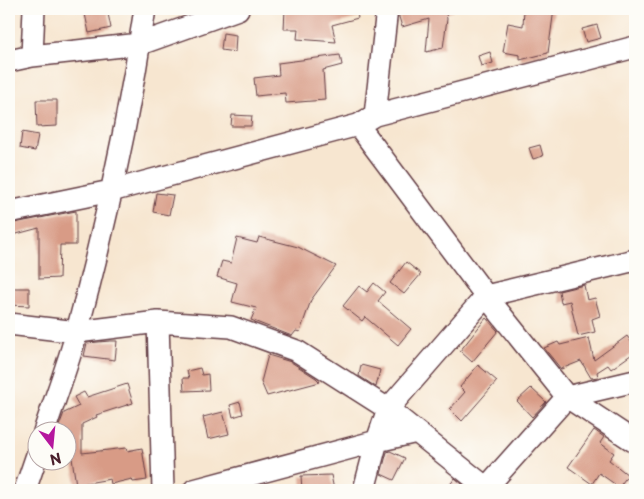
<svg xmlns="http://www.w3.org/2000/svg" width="644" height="499" font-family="'Playpen Sans',sans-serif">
  <rect width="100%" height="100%" fill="#fdfcf7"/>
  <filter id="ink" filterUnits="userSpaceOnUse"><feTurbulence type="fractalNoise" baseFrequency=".02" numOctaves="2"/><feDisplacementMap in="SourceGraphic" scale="10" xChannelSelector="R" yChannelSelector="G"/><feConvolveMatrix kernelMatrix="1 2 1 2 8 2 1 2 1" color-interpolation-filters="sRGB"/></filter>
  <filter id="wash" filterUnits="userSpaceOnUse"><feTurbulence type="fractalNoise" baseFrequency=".0096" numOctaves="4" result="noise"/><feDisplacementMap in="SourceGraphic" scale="20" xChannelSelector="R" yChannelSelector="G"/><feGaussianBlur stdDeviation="1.12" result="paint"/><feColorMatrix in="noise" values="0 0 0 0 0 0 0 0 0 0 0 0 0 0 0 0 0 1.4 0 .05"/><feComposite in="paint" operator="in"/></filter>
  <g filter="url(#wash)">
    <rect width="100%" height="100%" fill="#f7e6d0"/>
    <g id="blocks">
      <path fill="#d89b86" d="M84,9H107L111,28L89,33Z
        M285,9H356L358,18L332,25L336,42L297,39L298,29H284Z
        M399,9H453V11L446,14L447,19L443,48L426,52L429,19L402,27L399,17Z
        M524,9H554L548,53L520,60V55L503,52L508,23L523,26Z
        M597,25L601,38L586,42L582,29Z
        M223,33L236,35L235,52L221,50Z
        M490,52L493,63L481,66L478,56Z
        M340,55L342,65L323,70L325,100L286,103L285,93L256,96L254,78L279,75L278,63Z
        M36,100H57V126L37,127Z
        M232,115L252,116L251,126H231Z
        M22,132L38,135L35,151L20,148Z
        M540,145L543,156L533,159L529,148Z
        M156,193L173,195L169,215L153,212Z
        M76,211V245H60L59,278L39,279V228L9,236V224Z
        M259,237L298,247L336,266L311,300L300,332L296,331L292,336L251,320L256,308L232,302L237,283L217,277L222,261L231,263L237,238L257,243Z
        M406,262L421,274L404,294L390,283Z
        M374,283L385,292L378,301L411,329L398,345L365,317L362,321L343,306L359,286L367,292Z
        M584,285L587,300L595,298L600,316L592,319L595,332L578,336L570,301L561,303L559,291Z
        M9,288H29V306L9,305Z
        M486,318L498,331L472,362L460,351Z
        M627,336L635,347V352L611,369L608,365L597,372L598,377L591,378L581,361L561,369L544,348L558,342L560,345L589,338L594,360Z
        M110,341H117L115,360L84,356L87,343Z
        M268,355L291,362L316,378L320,382L267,396L261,382Z
        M361,365L380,370L376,387L359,376Z
        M478,365L497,381L462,421L450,409L465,392L460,387Z
        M200,368L202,375L208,374L209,390L184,391L183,378H189L187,371Z
        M127,384L133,403L96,415L97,417L82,424V453L126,448L127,451L142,448L147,480L133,482L132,479L111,484L110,479L76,485L72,458L68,459V432H62L59,426L64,413L79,406L74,397L84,392L87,397Z
        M531,388L546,402L532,417L517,401Z
        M240,402L243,414L233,417L230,405Z
        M223,412L229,434L208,439L203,417Z
        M594,430L604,437L600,443L614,453L609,460L628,475L619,487L599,473L592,484L568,467Z
        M390,451L405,458L394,480L381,474L387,452Z
        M331,475L334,490H302L301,476Z
        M455,478L469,490H446Z"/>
    </g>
  </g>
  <g filter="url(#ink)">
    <use href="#blocks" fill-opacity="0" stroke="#643d44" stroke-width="1"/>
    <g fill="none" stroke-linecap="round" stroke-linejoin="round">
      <g stroke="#643d44" stroke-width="24">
        <path id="minor" d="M32,56L34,9
          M9,61L32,56L140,44L238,9
          M375,115L387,9
          M358,125L486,296L567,397L635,442
          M9,212L111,191L358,125L375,115L635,47
          M158,322L163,490
          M9,324L77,332L158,322L231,327L297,351L388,409L489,490
          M44,432C55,398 68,365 77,331C106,225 129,117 145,9
          M486,488L567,397L635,381
          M25,490L38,452
          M194,490L377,441L417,432
          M364,490L377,441L388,409L486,296L635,260"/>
      </g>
      <use href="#minor" stroke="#fff" stroke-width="21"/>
    </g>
  </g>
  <rect width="644" height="499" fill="none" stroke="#fdfcf7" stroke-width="30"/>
  <g transform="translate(52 446) rotate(164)"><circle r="24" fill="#fdfcf7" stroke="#b5a4a5"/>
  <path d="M0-4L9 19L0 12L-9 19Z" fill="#b5179e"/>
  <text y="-8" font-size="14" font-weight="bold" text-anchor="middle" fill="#4a1f2b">N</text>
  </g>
</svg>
